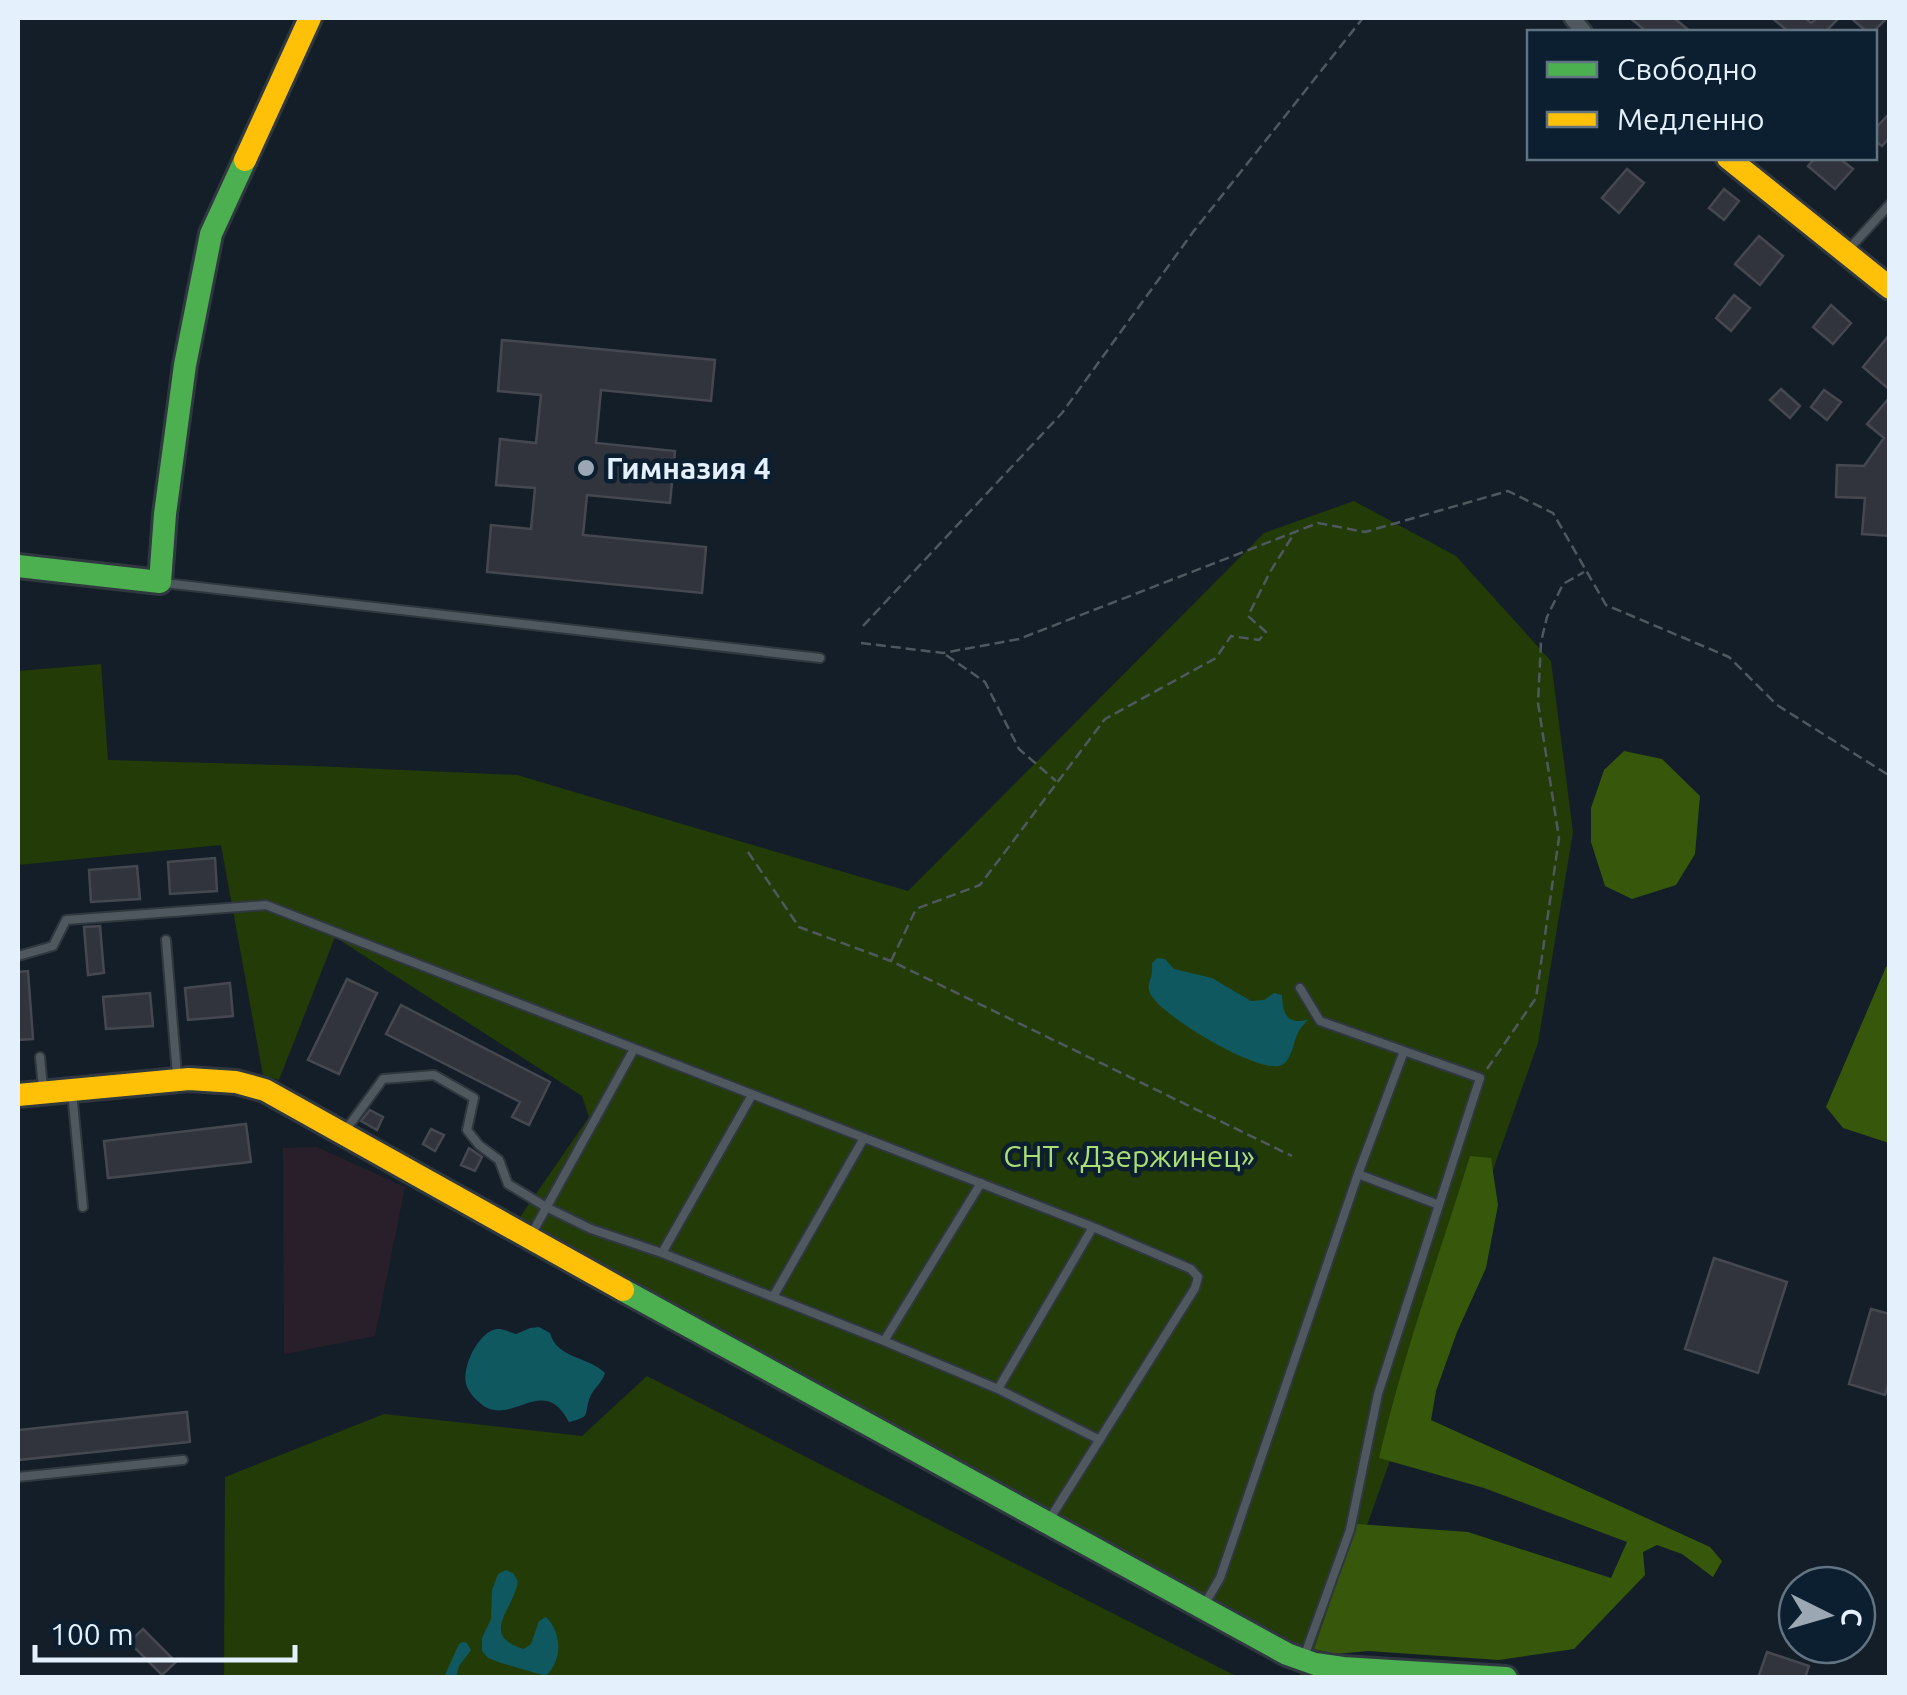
<svg xmlns="http://www.w3.org/2000/svg" width="1907" height="1695" font-family="Ubuntu,sans-serif">
  <rect width="100%" height="100%" fill="#131e28"/>
  <path fill="#291f2a" d="M317,1147L405,1187L375,1336L284,1354L283,1148Z"/>
  <path fill="#233b06" d="M1354,501L1456,556L1551,661L1573,832L1538,1043L1325,1644L1323,1678L1300,1677L1296,1643L773,1359L520,1217L589,1117L582,1096L335,937L279,1080L263,1075L221,845L18,865V671L101,664L108,760L314,766L517,775L908,891L1264,533Z
    M647,1376L1238,1677L224,1678L225,1477L384,1414L582,1436Z"/>
  <path fill="#37580b" d="M1624,751L1662,759L1700,796L1695,854L1676,885L1632,899L1605,886L1591,842V808L1604,770Z
    M1889,966H1890L1889,1143L1843,1128L1826,1107L1886,967Z
    M1470,1156L1491,1158L1498,1205L1486,1268L1457,1332L1436,1391L1431,1420L1710,1547L1722,1561L1713,1577L1682,1554L1657,1545L1643,1552L1645,1575L1574,1649L1499,1660L1368,1651L1336,1654L1314,1649L1357,1524L1468,1532L1611,1578L1627,1542L1484,1488L1379,1458C1403,1355 1439,1256 1470,1156Z"/>
  <path fill="#105860" d="M1157,958L1165,959L1174,969L1212,978L1251,1001L1264,1000L1274,993L1282,995C1283,1014 1287,1026 1309,1019C1307,1020 1300,1029 1299,1031C1293,1040 1293,1059 1282,1065C1261,1076 1159,1015 1150,993C1146,985 1152,979 1152,971C1153,959 1149,967 1157,958Z
    M539,1327L550,1333C557,1359 588,1356 605,1373C602,1383 594,1388 590,1397C583,1415 593,1416 569,1422C543,1371 510,1430 480,1403C474,1398 468,1391 466,1384C462,1367 477,1336 493,1330C501,1327 509,1332 516,1334L530,1328Z
    M506,1570L513,1573L518,1581C514,1610 478,1635 524,1649L531,1644L539,1621L546,1617C562,1633 563,1659 546,1676L501,1663L488,1658L482,1651V1638L491,1619L492,1590L498,1574Z
    M463,1642L467,1643L471,1650L459,1666L456,1677H444L459,1644Z"/>
  <path fill="#31343c" stroke="#464851" stroke-width="2.5" d="M1630,18H1674L1691,32H1647Z
    M1772,18H1805L1811,23L1817,18H1839L1825,32H1789Z
    M1851,18H1887L1873,32H1867Z
    M1890,113V137L1882,146L1874,140V130Z
    M1815,158H1839L1853,169L1835,189L1808,166Z
    M1627,169L1644,183L1619,213L1602,198Z
    M1724,189L1739,201L1724,220L1709,208Z
    M1759,236L1783,256L1760,285L1735,264Z
    M1734,295L1750,308L1731,331L1716,318Z
    M1831,305L1851,323L1833,344L1813,327Z
    M1890,334V390L1863,367Z
    M502,340L715,360L711,401L601,390L596,443L675,451L670,503L587,495L583,535L706,547L702,593L487,572L491,525L531,529L535,488L496,485L500,439L536,443L541,395L498,391Z
    M1781,389L1800,406L1790,418L1770,400Z
    M1824,390L1841,402L1827,420L1811,407Z
    M1890,397V536L1862,534L1865,498L1836,497L1837,465L1864,466L1884,438L1867,424Z
    M215,858L217,891L170,894L168,862Z
    M137,866L140,899L91,902L89,870Z
    M100,926L104,973L88,975L84,927Z
    M28,971L33,1039L18,1040V972Z
    M347,979L377,993L339,1074L308,1060Z
    M230,983L233,1016L188,1020L185,988Z
    M150,993L153,1026L106,1029L103,997Z
    M401,1005L550,1082L529,1125L512,1117L520,1102L386,1034Z
    M370,1110L383,1117L377,1130L361,1121Z
    M246,1124L251,1162L108,1178L104,1141Z
    M431,1129L444,1135L435,1151L423,1144Z
    M469,1148L482,1157L475,1171L461,1165Z
    M1714,1258L1787,1282L1758,1373L1685,1349Z
    M1871,1309L1890,1314V1379L1885,1395L1849,1384Z
    M187,1412L190,1442L18,1460V1430Z
    M143,1629L176,1662L162,1675L129,1642Z
    M1767,1652L1809,1666L1805,1678H1758Z"/>
  <g fill="none" stroke-linecap="round" stroke-linejoin="round">
    <g stroke="#2f373f" stroke-width="12">
      <path id="lane" d="M1849,249L1890,204
        M164,583L820,658
        M166,940L177,1075
        M18,956L53,946L66,920L266,905L1093,1227L1191,1269L1198,1277L1195,1288L1049,1520
        M1300,988L1320,1021L1480,1078L1378,1394L1350,1530L1304,1657
        M1404,1051L1358,1174L1439,1205
        M40,1057L43,1088
        M72,1092L83,1207
        M345,1131L383,1079L434,1075L474,1098L467,1130L479,1145L499,1160L508,1184L546,1207L591,1229L662,1253L884,1341L998,1389L1100,1440
        M530,1237L634,1049
        M662,1253L752,1095
        M773,1297L864,1138
        M884,1341L981,1183
        M998,1389L1093,1227
        M18,1477L183,1460
        M1203,1607L1220,1578L1358,1174"/>
    </g>
    <g stroke="#2f373f" stroke-width="20">
      <path id="street" d="M1572,18L1584,32"/>
    </g>
    <g stroke="#2f373f" stroke-width="28">
      <path id="fast" d="M18,566L160,582L165,514L185,365L211,234L245,160
        M623,1290L1287,1654L1315,1664L1343,1668L1506,1678"/>
    </g>
    <g stroke="#2f373f" stroke-width="28">
      <path id="slow" d="M1728,158L1890,288
        M245,160L310,18
        M18,1095L189,1079L236,1082L265,1090L623,1290"/>
    </g>
    <path stroke="#4f585f" stroke-width="2.5" stroke-dasharray="10 5" stroke-linecap="butt" d="M863,626L1062,413L1193,232L1363,18
      M861,643L943,653L1019,639L1318,523L1365,532L1508,491L1553,513L1606,605L1729,657L1777,705L1890,776
      M946,655L985,682L1019,749L1056,781
      M748,852L799,927L891,961L1292,1156
      M891,961L916,909L980,885L1105,719L1216,658L1231,636L1259,640L1266,632L1248,616L1270,572L1295,532
      M1487,1069L1536,998L1559,838L1538,703L1541,642L1547,617L1563,584L1584,572"/>
    <use href="#lane" stroke="#50585f" stroke-width="8"/>
    <use href="#street" stroke="#50585f" stroke-width="15"/>
    <use href="#fast" stroke="#4caf50" stroke-width="22"/>
    <use href="#slow" stroke="#ffc107" stroke-width="22"/>
  </g>
  <circle fill="#9ba7b2" stroke="#0b1f30" stroke-width="4" cx="586" cy="468" r="10"/>
  <g text-anchor="middle" dominant-baseline="central" stroke-width="9" stroke-linejoin="round" paint-order="stroke">
    <g font-size="30" font-weight="bold" fill="#e4f1fd" stroke="#0b1f30" text-anchor="start">
      <text x="606" y="468">Гимназия 4</text>
    </g>
    <g font-size="30" fill="#abdf75" stroke="#0b1f30">
      <text x="1129" y="1156">СНТ «Дзержинец»</text>
    </g>
  </g>
  <rect width="1907" height="1695" fill="none" stroke="#e4f1fd" stroke-width="40"/>
  <rect x="1527" y="30" width="350" height="130" fill="#0b1f30" stroke="#627382" stroke-width="2.5"/>
  <rect x="1547" y="62" width="50" height="15" fill="#4caf50" stroke="#627382" stroke-width="2.5"/>
  <text x="1617" y="80" font-size="30" fill="#e4f1fd">Свободно</text>
  <rect x="1547" y="112" width="50" height="15" fill="#ffc107" stroke="#627382" stroke-width="2.5"/>
  <text x="1617" y="130" font-size="30" fill="#e4f1fd">Медленно</text>
  <g transform="translate(1827 1615) rotate(95)"><circle r="48" fill="#0b1f30" stroke="#627382" stroke-width="2.5"/>
  <path d="M0-8L18 38L0 25L-18 38Z" fill="#9ba7b2"/>
  <text y="-15" font-size="28" font-weight="bold" text-anchor="middle" fill="#e4f1fd">С</text>
  </g>
  <path d="M35 1645v15h260v-15" fill="none" stroke="#e4f1fd" stroke-width="5"/>
  <text x="50" y="1645" font-size="30" fill="#e4f1fd" stroke="#0b1f30" stroke-width="8" paint-order="stroke">100 m</text>
</svg>
